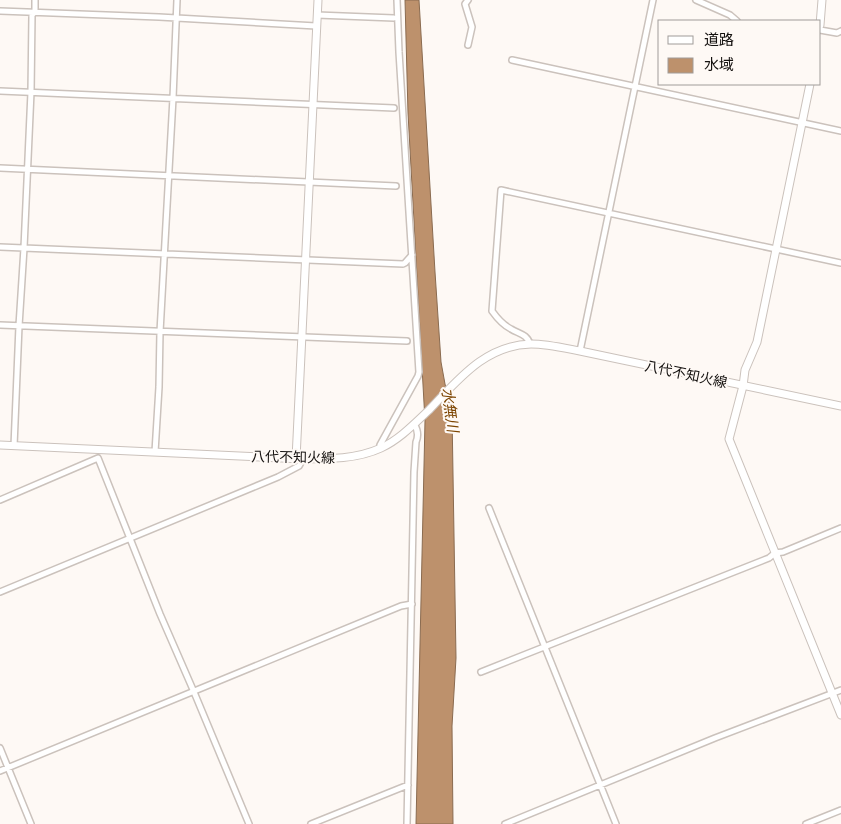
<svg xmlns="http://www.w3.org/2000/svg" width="841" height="824" font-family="'Work Sans','Noto Sans JP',sans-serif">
  <rect width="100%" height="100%" fill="#fef9f5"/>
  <path fill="#bd916c" stroke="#8a6b50" d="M405,0H419L435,272L441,362L445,384L452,413L456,658L452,726L453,824H416L425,421L408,113Z"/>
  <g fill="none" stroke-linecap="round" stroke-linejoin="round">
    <g stroke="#cbc2bc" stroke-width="8">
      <path id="street" d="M468,0L465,4L472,27L468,45
        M696,0L730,15L737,21
        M0,11L159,17L316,26
        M317,15L394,18
        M820,30L837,33L841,31
        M512,60L841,131
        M0,91L394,108
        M0,168L396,186
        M0,247L403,264L405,263L412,255
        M0,325L407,341
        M530,344C527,334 519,334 511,329C503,325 497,318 492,311L501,190L841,263
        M580,351L653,0
        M14,446L19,326L24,248L31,92L32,15L35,12V0
        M380,448V445L418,376L419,372L399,52L397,0
        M155,452L159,387L160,332L173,98L177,0
        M0,500L98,458L160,614L194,692L249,824
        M489,508L616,824
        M0,592L278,477L299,466L303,459
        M481,672L769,558L775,553L783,552L841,528
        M0,748L31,824
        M0,771L401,606L412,604
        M311,824L408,785
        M407,824L414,472L416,442C419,435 418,430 414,424
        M505,824L715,738L841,690
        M806,824L841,810"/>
    </g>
    <g stroke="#cbc2bc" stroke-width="9">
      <path id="secondary" d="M820,25L822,0
        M810,84L757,342L745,370L743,386L729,439L841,715
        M0,445L303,459C330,459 357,459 381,448C400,439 414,424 429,410C458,380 485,345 531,344C547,344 564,348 580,351L841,406
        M296,459L318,0"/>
    </g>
    <use href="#street" stroke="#fff" stroke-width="5"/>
    <use href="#secondary" stroke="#fff" stroke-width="7"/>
  </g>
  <g text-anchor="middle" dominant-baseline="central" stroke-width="4" stroke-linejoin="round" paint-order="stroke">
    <g font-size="14" fill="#14110f" stroke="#fef9f5">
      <text transform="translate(686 374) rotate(12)">八代不知火線</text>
      <text transform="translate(293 457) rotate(1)">八代不知火線</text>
    </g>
    <g font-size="15" font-style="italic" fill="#7c4400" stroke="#fef9f5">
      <text transform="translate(450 410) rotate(82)">水無川</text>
    </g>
  </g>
  <rect x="658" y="20" width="162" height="65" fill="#fef9f5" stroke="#a09c99"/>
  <rect x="668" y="36" width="25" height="8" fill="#ffffff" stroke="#a09c99"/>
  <text x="704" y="45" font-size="15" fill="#14110f">道路</text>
  <rect x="668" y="58" width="25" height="15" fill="#bd916c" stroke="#a09c99"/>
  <text x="704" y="70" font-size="15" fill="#14110f">水域</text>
</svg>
